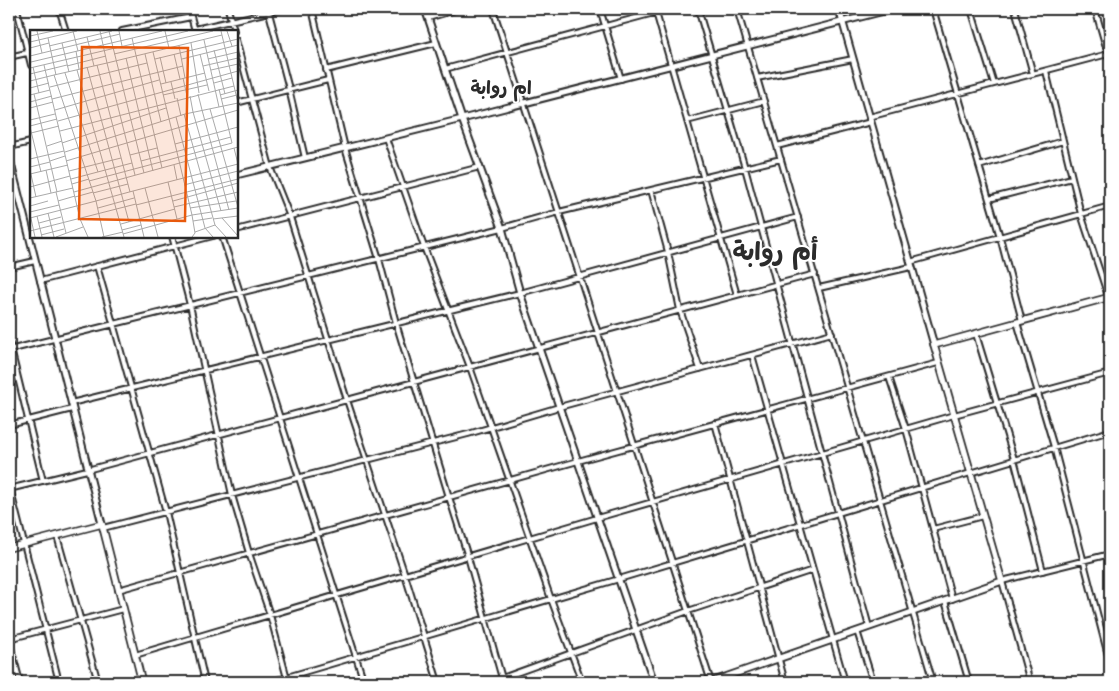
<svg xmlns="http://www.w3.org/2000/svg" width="1119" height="691" font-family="'Shantell Sans','Playpen Sans Arabic',sans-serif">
  <rect width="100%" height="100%" fill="#fff"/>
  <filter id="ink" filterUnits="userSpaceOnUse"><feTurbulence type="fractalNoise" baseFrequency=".02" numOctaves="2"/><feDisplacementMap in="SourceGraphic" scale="10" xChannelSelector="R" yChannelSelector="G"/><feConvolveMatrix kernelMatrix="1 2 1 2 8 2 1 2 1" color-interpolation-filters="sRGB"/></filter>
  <g filter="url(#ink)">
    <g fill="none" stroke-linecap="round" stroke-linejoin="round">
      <g stroke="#2b2b2b" stroke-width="8">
        <path id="minor" d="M17,9L31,65
          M59,9L66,31
          M189,9L195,31
          M228,9L234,31
          M268,9L289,89L305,158
          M312,9L345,148L379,259L396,323L449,497L468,557L503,682
          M493,9L711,682
          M600,9L621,79
          M655,9L737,295
          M698,9L745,168L869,627
          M737,9L933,682
          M933,9L1000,237L1022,321
          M971,9L994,84
          M1015,9L1033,74
          M1095,9L1110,61
          M428,18L459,9
          M195,29L282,9
          M122,31L191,17
          M236,40L270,167L290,217L347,400L405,575L438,682
          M9,57L31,52
          M445,69L669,9
          M326,70L436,43
          M1046,71L1081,214L1110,302
          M757,78L853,59
          M236,103L328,80
          M869,117L1108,54
          M687,121L764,101
          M386,138L424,247L470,367L551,599L582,682
          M777,146L871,122
          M9,147L31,142
          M979,166L1063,141
          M651,190L668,252L680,310L700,369
          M989,199L1072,178
          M236,230L480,167
          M172,236L190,305L232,495L249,553L270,615L288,682
          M222,236L364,682
          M910,262L1110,206
          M97,266L166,512L205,682
          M9,267L35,261
          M40,281L213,236
          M819,288L911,267
          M1017,322L1054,447L1110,663
          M976,334L1014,459L1043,571
          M9,341L43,481
          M9,350L502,228L559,212L781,159
          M752,355L845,682
          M889,377L906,429L952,599
          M71,403L520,293L798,217
          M715,423L785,682
          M9,425L72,409
          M9,484L59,682
          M9,489L87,470L815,274
          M103,528L468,434L559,407L832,333
          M933,529L983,516
          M57,536L98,682
          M118,590L578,461L938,363
          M945,601L969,682
          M857,631L873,682
          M9,639L123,609
          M9,640L20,682
          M135,655L597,518L954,415L1110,373
          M270,682L619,579L1110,431
          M491,682L688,611L813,570
          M1030,682L1002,581L1110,554"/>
      </g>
      <g stroke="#2b2b2b" stroke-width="9">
        <path id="tertiary" d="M425,9L462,119L502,228L520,293L654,682
          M839,9L934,345
          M9,156L102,524
          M236,175L462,119L892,9"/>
      </g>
      <g stroke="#2b2b2b" stroke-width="9">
        <path id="secondary" d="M9,548L102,524L142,682
          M711,682L1002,581L934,345L1110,297"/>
      </g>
      <use href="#minor" stroke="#fff" stroke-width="4"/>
      <use href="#tertiary" stroke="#fff" stroke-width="5"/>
      <use href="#secondary" stroke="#fff" stroke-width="5.5"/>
    </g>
  </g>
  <g text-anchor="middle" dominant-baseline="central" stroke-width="4" stroke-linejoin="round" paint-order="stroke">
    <g font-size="18" font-weight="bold" fill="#2b2b2b" stroke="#fff">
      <text x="501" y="88">ام روابة</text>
    </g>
    <g font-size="25" font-weight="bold" fill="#2b2b2b" stroke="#fff">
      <text x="775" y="251">أم روابة</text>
    </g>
  </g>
  <g transform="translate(30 30)">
    <rect width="208" height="208" fill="#fff"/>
    <path fill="none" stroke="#aaa" stroke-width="1" d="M7,1L12,23M43,1L48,21M70,1L77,33L24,45L66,171L103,161L114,207M79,1L114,143M89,1L92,16M135,1L139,18M191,1L208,73M197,1L202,16M0,6L23,1M57,7L64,36M18,8L26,45M102,8L132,138M174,10L189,77M0,12L47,1M32,13L39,42M161,13L169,63M19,16L82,1M149,16L155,48M0,18L19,13M184,20L195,64M46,21L49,39M123,22L162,185L165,203L162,207M84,24L183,1M115,24L131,92M144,24L150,49M170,24L179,61M0,26L90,4M130,27L136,53M96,28L123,141M125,29L208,9M152,29L208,15M178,29L208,22M1,32L132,1M77,33L192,5M77,33L105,145M14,35L50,189L58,207M67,35L100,162M37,36L76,26M173,36L208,28M3,37L9,63M57,37L99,192M0,38L158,1M47,40L94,207M181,40L208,34M35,43L68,142M0,44L37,35M153,48L157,66M0,51L24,45M141,52L145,69M184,53L202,48M131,54L175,43M20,57L117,33M0,58L19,53M189,59L202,113M4,64L27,162M168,64L172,80M0,65L20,60M133,65L177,55M190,65L208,60M160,66L163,82M147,68L151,86M22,69L153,36M191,69L207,65M0,72L22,66M0,78L23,72M180,79L208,177M25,80L129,50M172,80L199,180M163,82L191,181M154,84L185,195L165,202M146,87L175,198L183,207M0,90L25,84M28,91L208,41M0,96L27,89M0,97L11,142M30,101L204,56M1,103L29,96M32,113L136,78M145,114L208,97M17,116L32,111M204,118L208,134M35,122L155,84L208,73M100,125L127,118M0,129L34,121M20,131L35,126M36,131L208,80M111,131L201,107M144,135L147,150M0,137L20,132M0,140L6,167M16,140L21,163M39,141L91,128M0,144L38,135M41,149L102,133M59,151L202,113M138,152L147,189M42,154L59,149M154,155L208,141M0,157L40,146M115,158L128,207M103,161L208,134M26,162L36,203M44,162L208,117M63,163L98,154M45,167L63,162M0,168L43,158M28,171L45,166M143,171L208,153M106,175L208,149M0,176L18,171M144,177L208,162M68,178L104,168M160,178L206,171M0,182L29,175M18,183L24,207M0,184L5,207M7,186L12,207M0,188L66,171L74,207M192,188L208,206M183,189L208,186M163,191L182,188M9,193L31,187M91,194L145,179M185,195L196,207M92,200L111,195M0,201L106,174M93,204L162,185L208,178M11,205L34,199M26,207L53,197M72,207L93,202"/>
    <path fill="#e8590c" fill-opacity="0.15" stroke="#e8590c" stroke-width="2.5" d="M52,17L158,18L155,191L49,189Z"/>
    <rect width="208" height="208" fill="none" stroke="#2b2b2b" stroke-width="2.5"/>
  </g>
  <rect width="1119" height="691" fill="none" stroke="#fff" stroke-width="30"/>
  <rect x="15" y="15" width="1089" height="661" fill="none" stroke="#2b2b2b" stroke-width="2" filter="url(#ink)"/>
</svg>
